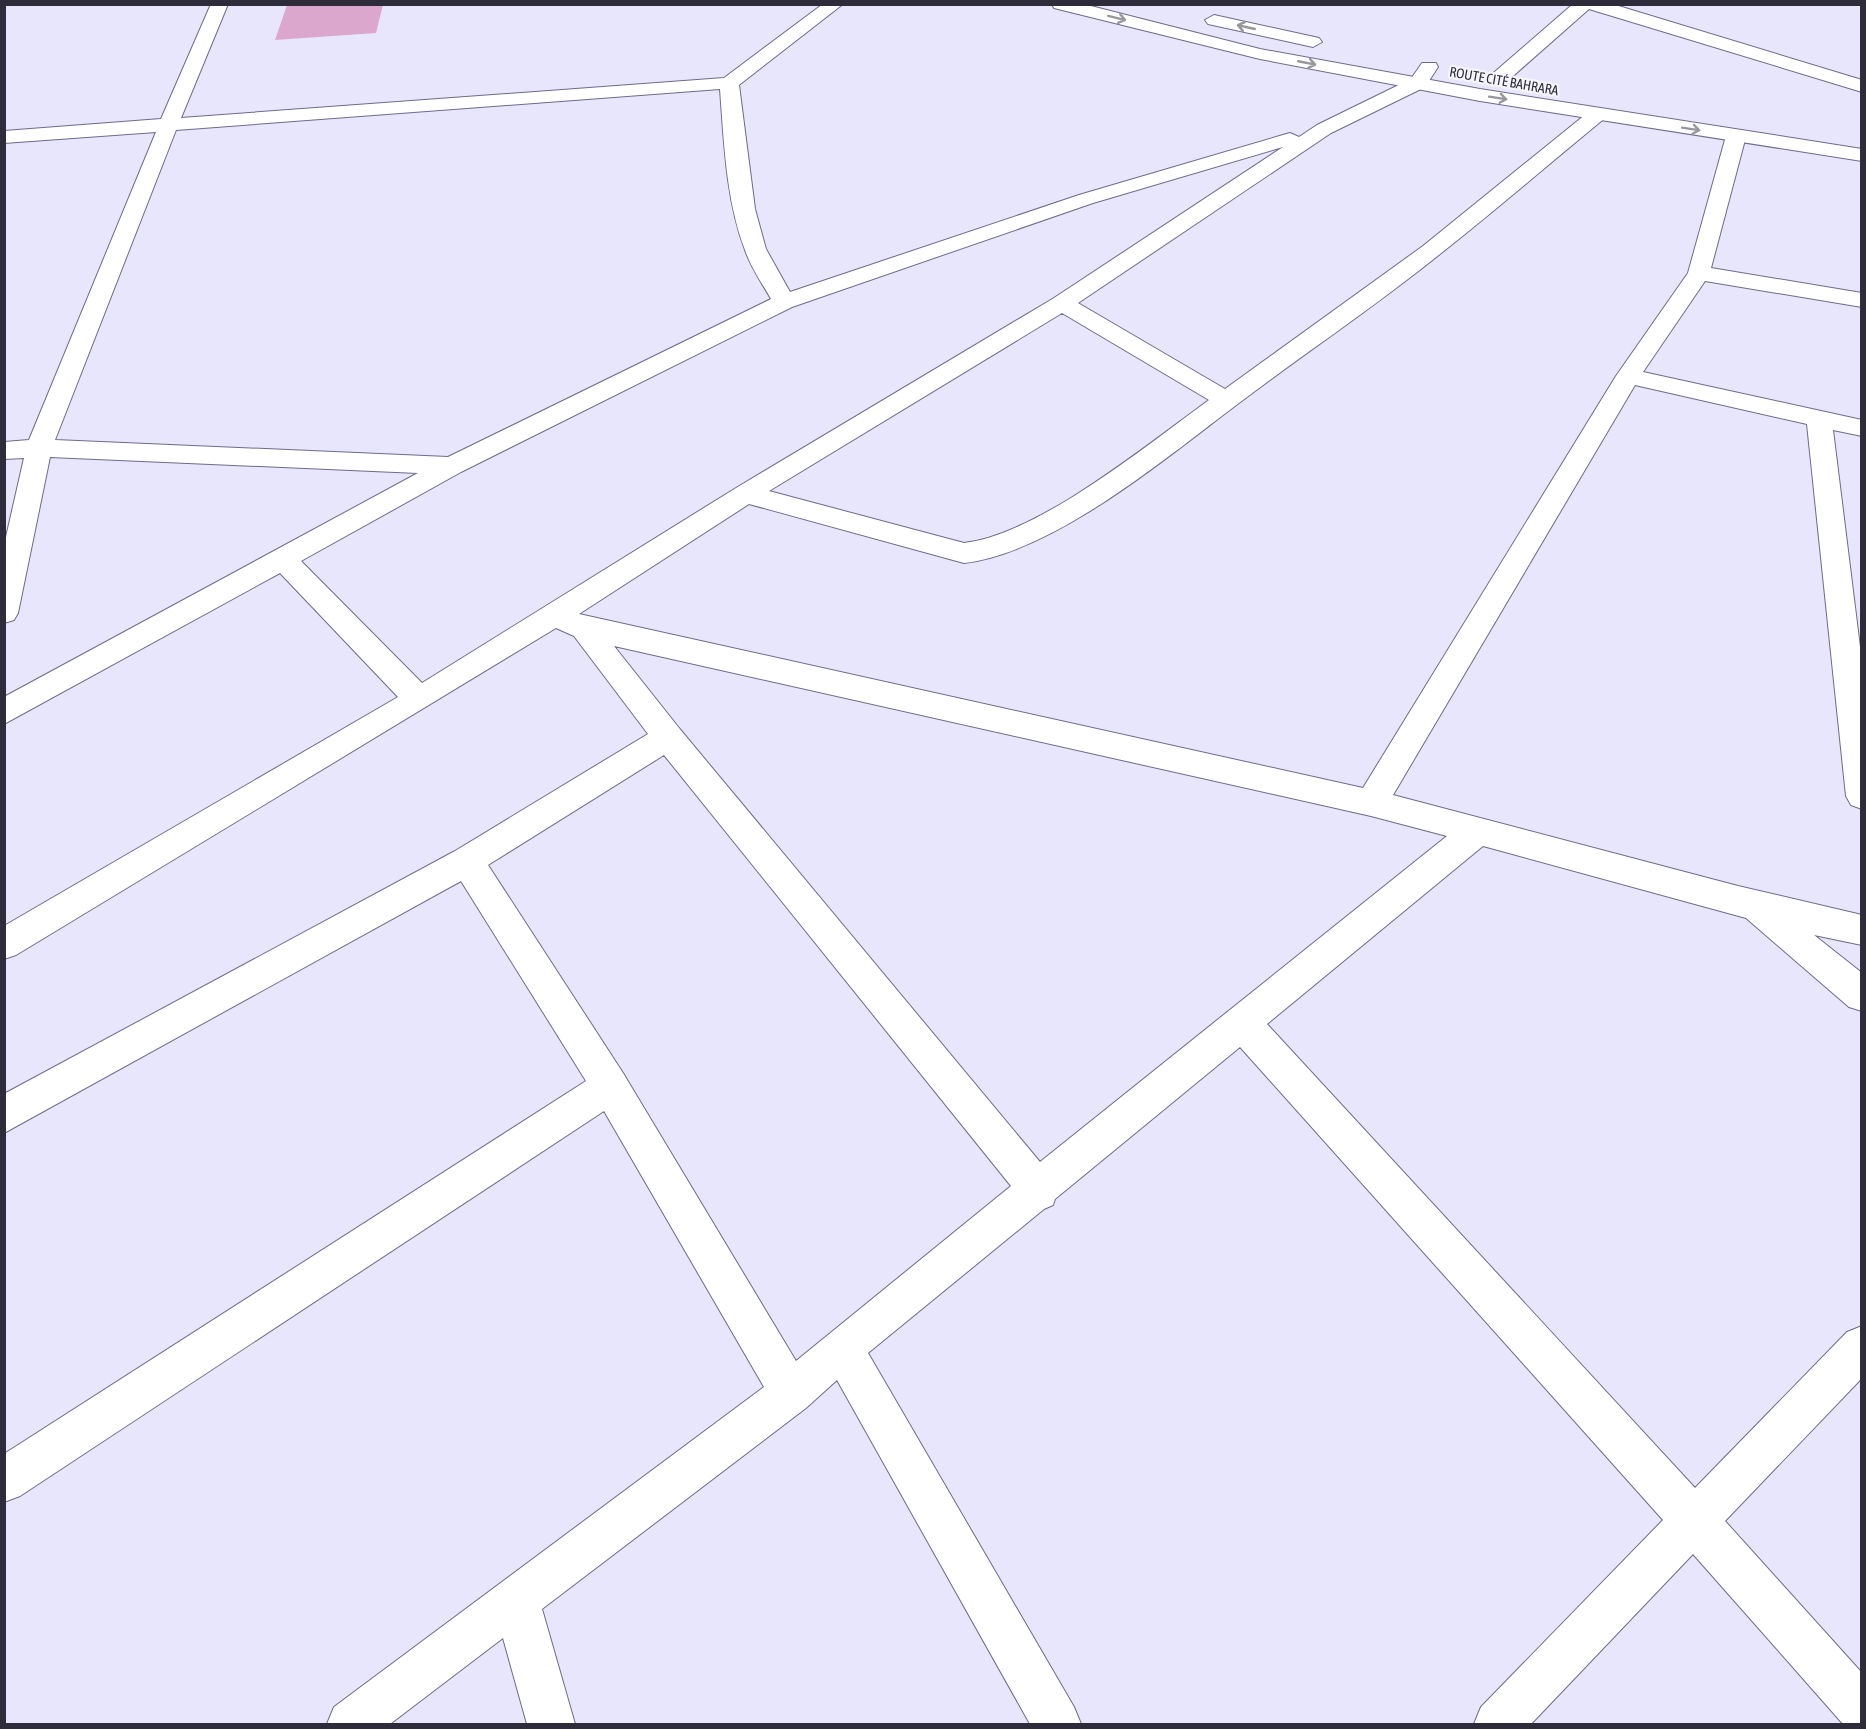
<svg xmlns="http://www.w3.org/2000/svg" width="1866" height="1729" font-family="'Asap Condensed',sans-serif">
  <rect width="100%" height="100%" fill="#e8e6fc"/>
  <path fill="#dca7cc" d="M287,5L288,4L383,5L376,33L275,40Z"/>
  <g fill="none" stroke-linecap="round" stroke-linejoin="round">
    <g stroke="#6e6a8b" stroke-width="2">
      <path id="minor" d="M211,4H228L181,118L724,78L823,4H843L739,85L755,209L766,249L790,292L1079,195L1283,135L1290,133L1299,137L1317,125L1411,79L1422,63H1436L1438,67L1425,87L1331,133L1078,303L1225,389L1423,246L1591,110H1605L1608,114L1605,118C1550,163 1496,210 1440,254C1377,305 1308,351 1243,400C1169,455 1056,552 964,563L749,504L579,614L1363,788L1616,376L1688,273L1726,136L1729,132H1743L1746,136L1711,268L1862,293V307L1705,281L1643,372L1862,420V436L1833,430L1862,663V809L1851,805L1846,796L1807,424L1635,385L1393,795L1738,886L1862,915V945L1814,935L1862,973V1011L1849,1007L1746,918L1483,846L1267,1024L1695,1488L1847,1332L1862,1326V1378L1725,1521L1862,1673V1724H1843L1693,1554L1531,1724H1474L1481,1707L1663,1520L1240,1047L1055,1199L1053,1205L1044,1209L868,1353L1074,1707L1081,1724H1030L837,1380L806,1408L542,1609L575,1724H527L503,1638L390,1724H327L334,1707L764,1387L604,1111L20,1496L4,1502V1454L586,1081L461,881L4,1133V1094L455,851L648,734L574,636L556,628L16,955L4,959V926L398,697L280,573L4,724V697L418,473L50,457L18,613L14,620L4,623V546L24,458L4,459V442L29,440L156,132L4,143V131L161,119ZM720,89C724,143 726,200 745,250C751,268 762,283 771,299L448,457L55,440L176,130ZM1283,147L1054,298L736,488L422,683L301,561L461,472L792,307L1093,203ZM1062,313L1209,400C1147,445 1039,534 964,543L769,491ZM614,646L1371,816L1447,836L1040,1162L679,728ZM664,755L1011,1186L796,1361L623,1073L488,865Z
        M1573,4H1612L1862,80V92L1589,9L1504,84H1490L1488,80L1490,76Z"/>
    </g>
    <g stroke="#6e6a8b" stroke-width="2">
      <path id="secondary" d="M1052,4H1083L1260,49L1480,89L1862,149V161L1480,101L1260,59L1054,8Z
        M1214,15L1319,38L1322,42L1313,47L1208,24L1205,20Z"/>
    </g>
    <use href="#minor" fill="#fff" fill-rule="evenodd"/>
    <use href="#secondary" fill="#fff" fill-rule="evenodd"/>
  </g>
  <defs><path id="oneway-shaft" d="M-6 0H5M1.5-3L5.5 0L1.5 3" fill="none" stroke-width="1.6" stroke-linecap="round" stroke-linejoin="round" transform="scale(1.5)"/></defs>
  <g stroke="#96969c">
    <use href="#oneway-shaft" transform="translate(1117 18) rotate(14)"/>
    <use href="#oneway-shaft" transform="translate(1246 27) rotate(-167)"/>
    <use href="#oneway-shaft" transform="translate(1307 63) rotate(11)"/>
    <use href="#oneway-shaft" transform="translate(1498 98) rotate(9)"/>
    <use href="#oneway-shaft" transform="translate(1691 129) rotate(9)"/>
  </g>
  <g text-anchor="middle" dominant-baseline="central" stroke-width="4.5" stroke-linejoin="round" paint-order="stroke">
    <g font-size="14" fill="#2e2c3a" stroke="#f6f5fd">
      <text transform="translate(1504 81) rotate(10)">ROUTE CITÉ BAHRARA</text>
    </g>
  </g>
  <rect width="1866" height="1729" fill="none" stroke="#2e2c3a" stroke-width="12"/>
</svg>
